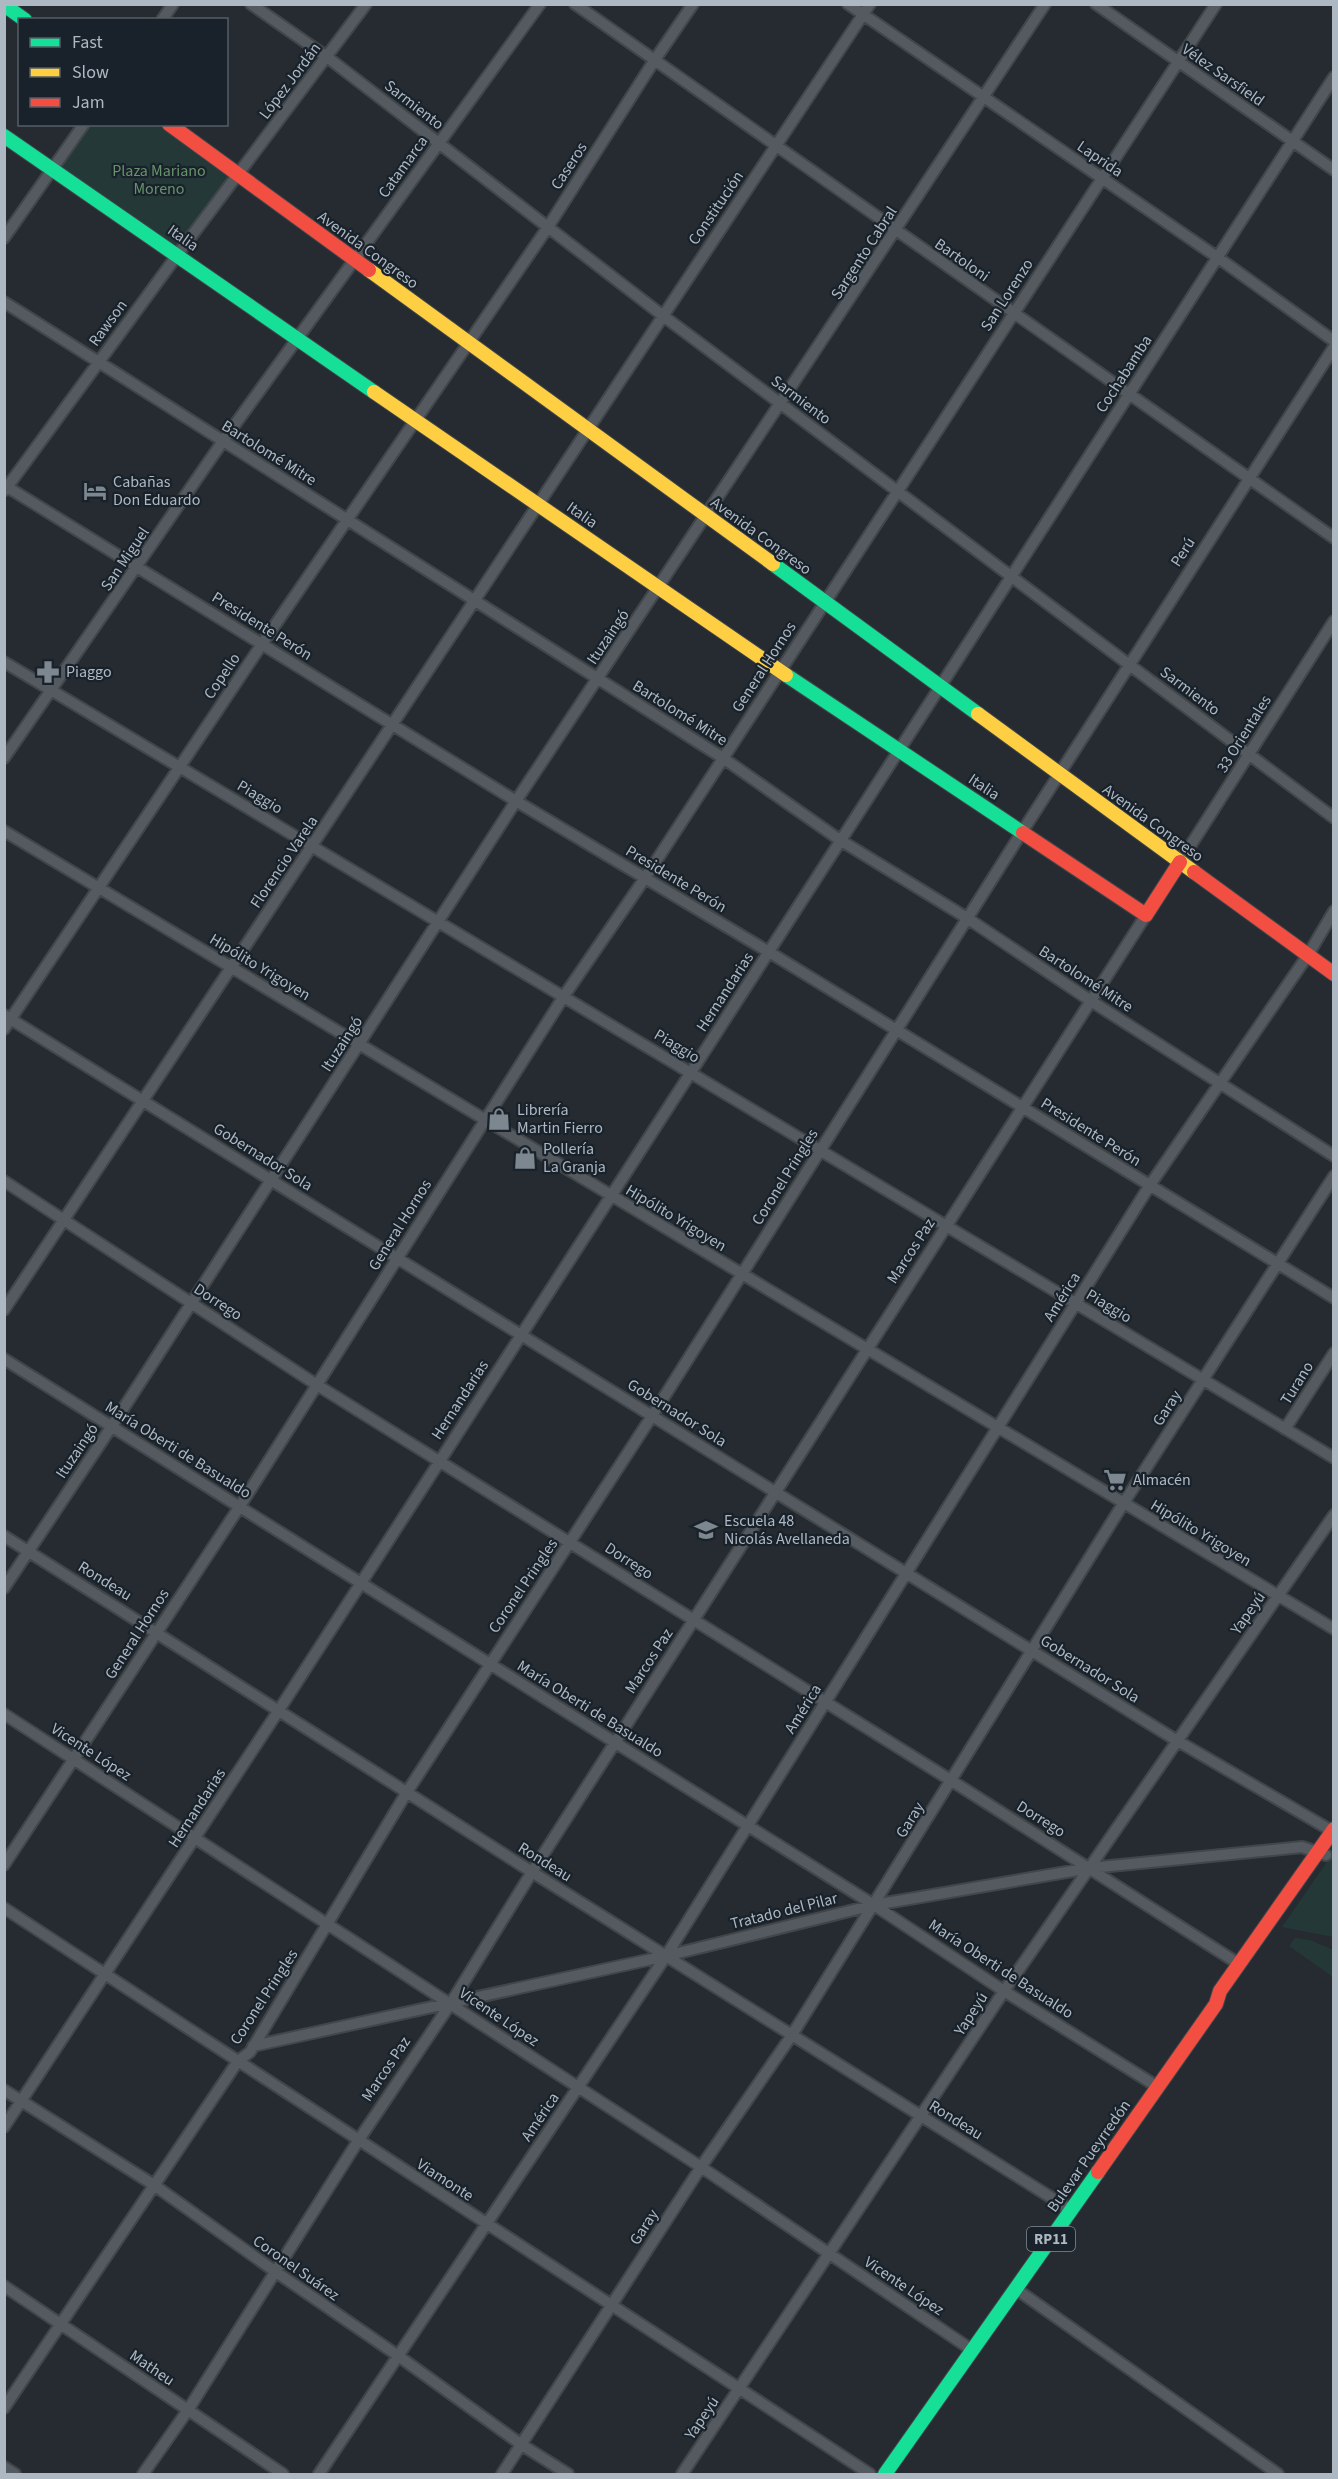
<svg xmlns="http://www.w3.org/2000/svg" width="1338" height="2479" font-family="'Source Sans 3',sans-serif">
  <rect width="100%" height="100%" fill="#252b30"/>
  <path fill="#253838" d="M169,124L238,175L178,254L53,168L84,125Z
    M1333,1853V1937L1282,1927Z
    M1295,1938L1310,1940L1333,1950V1977L1289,1946Z"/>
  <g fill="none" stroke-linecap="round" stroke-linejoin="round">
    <g stroke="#41464a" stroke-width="14">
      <path id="street" d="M251,4L327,57L662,315L1334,818
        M575,4L1334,538
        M848,4L1217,257L1334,341
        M1096,4L1334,170
        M162,20L173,4
        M4,238L84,124
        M4,302L723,758L840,840L967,918L1091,1001L1334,1156
        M4,485L516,801L769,952L1334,1298
        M5,490L178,254L366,4
        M4,662L1334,1458
        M4,758L223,441L540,4
        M4,831L1334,1629
        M1180,862L1334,621
        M4,1015L1176,1740L1332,1831L1334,1835
        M4,1029L262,644L548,227L654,61L693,4
        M4,1181L317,1385L952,1781L1239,1964
        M4,1310L870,4
        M4,1359L874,1905L1004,1991L1158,2087
        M1285,1429L1334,1353
        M4,1536L532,1872L1071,2210
        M4,1588L112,1426L516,801L1045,4
        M4,1714L701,2167L972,2350
        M4,1865L240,1506L564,996L645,878L1216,4
        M4,1908L870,2474
        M253,2046L666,1956L874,1905L1090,1868L1302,1847L1326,1855
        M4,2090L154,2185L276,2272L397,2355L522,2445L568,2474
        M4,2127L279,1710L1334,77
        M4,2286L283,2474
        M1016,2289L1278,2474
        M4,2408L238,2061L250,2052L407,1792L652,1416L1022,832L1334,347
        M4,2467L15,2474
        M143,2474L188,2410L358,2141L451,2003L532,1872L1146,915
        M319,2474L666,1956L1150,1185L1308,955L1334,911
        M502,2474L701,2167L792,2035L1123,1504L1334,1176
        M682,2474L1004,1991L1334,1515"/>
    </g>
    <g stroke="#41464a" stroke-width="16">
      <path id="fast" d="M4,5L25,20
        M4,136L374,392
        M773,564L978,714
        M786,675L1023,833
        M885,2474L1098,2172"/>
    </g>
    <g stroke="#41464a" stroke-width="16">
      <path id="slow" d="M369,270L773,564
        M374,392L786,675
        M978,714L1194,872"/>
    </g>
    <g stroke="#41464a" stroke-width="16">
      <path id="jam" d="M169,124L369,270
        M1023,833L1146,915L1180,862
        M1194,872L1334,974
        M1098,2172L1216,2004L1220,1991L1334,1829"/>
    </g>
    <use href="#street" stroke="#545a5f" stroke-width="10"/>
    <use href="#fast" stroke="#16e098" stroke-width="14"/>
    <use href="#slow" stroke="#ffcf43" stroke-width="14"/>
    <use href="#jam" stroke="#f24e42" stroke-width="14"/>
  </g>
  <defs>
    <g id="hotel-bare" transform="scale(1.8)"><path d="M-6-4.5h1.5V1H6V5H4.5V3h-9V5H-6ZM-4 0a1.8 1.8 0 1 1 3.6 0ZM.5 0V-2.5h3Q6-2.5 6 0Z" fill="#7d8790" stroke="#19222a" stroke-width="2.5" paint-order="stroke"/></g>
    <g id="pharmacy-bare" transform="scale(1.8)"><path d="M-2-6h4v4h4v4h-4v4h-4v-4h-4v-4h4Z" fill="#7d8790" stroke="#19222a" stroke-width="2.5" paint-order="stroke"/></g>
    <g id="shop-bare" transform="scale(1.8)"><path d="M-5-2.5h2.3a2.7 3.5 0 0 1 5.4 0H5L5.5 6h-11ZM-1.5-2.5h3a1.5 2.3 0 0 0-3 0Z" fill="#7d8790" stroke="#19222a" stroke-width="2.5" paint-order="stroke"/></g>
    <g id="supermarket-bare" transform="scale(1.8)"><path d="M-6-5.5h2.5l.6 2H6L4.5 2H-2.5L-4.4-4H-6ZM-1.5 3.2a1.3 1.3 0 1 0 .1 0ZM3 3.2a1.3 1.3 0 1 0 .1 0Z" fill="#7d8790" stroke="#19222a" stroke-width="2.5" paint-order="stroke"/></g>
    <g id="school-bare" transform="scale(1.8)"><path d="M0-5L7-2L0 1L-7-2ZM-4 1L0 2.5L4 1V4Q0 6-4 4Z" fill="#7d8790" stroke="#19222a" stroke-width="2.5" paint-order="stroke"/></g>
  </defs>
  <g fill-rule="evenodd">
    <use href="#hotel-bare" x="95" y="491"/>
    <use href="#pharmacy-bare" x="48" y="672"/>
    <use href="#shop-bare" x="499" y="1119"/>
    <use href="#shop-bare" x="525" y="1158"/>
    <use href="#supermarket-bare" x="1115" y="1480"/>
    <use href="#school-bare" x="706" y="1530"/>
  </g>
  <g text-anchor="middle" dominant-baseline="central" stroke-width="4.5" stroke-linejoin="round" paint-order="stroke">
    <rect fill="#19222a" stroke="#818b95" stroke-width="1.5" x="1027" y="2227" width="48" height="24" rx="4.5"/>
    <g font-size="15" font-weight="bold" fill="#adb8c3">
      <text x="1051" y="2239">RP11</text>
    </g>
    <g font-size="16" fill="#adb8c3" stroke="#19222a">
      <text transform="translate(1223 75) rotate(35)">Vélez Sarsfield</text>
      <text transform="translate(290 81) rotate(-53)">López Jordán</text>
      <text transform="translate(414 105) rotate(38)">Sarmiento</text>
      <text transform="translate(1100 159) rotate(34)">Laprida</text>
      <text transform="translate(569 166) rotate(-57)">Caseros</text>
      <text transform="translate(403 167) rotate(-54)">Catamarca</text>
      <text transform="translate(716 208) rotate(-56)">Constitución</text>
      <text transform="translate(183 238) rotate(35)">Italia</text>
      <text transform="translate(368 250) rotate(36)">Avenida Congreso</text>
      <text transform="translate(864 253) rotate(-57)">Sargento Cabral</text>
      <text transform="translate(962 260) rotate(35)">Bartoloni</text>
      <text transform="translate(1007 295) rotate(-57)">San Lorenzo</text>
      <text transform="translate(108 323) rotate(-54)">Rawson</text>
      <text transform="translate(1124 374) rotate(-57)">Cochabamba</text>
      <text transform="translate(801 400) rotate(37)">Sarmiento</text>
      <text transform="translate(269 453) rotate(32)">Bartolomé Mitre</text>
      <text transform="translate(582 515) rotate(35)">Italia</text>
      <text transform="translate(761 536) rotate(36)">Avenida Congreso</text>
      <text transform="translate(1183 552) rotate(-57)">Perú</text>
      <text transform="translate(125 559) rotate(-56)">San Miguel</text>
      <text transform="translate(262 626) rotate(32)">Presidente Perón</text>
      <text transform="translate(608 637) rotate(-56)">Ituzaingó</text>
      <text transform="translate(764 667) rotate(-57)">General Hornos</text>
      <text transform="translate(222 676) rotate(-56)">Copello</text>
      <text transform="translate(1190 691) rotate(37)">Sarmiento</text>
      <text transform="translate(680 713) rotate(32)">Bartolomé Mitre</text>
      <text transform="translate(1244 734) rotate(-58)">33 Orientales</text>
      <text transform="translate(984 787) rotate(34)">Italia</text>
      <text transform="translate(260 797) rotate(31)">Piaggio</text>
      <text transform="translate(1153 823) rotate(36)">Avenida Congreso</text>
      <text transform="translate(284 862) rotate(-56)">Florencio Varela</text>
      <text transform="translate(676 879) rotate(31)">Presidente Perón</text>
      <text transform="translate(260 967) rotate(31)">Hipólito Yrigoyen</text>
      <text transform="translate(1086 979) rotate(33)">Bartolomé Mitre</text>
      <text transform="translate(725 992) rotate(-57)">Hernandarias</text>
      <text transform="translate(342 1044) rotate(-57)">Ituzaingó</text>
      <text transform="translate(677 1046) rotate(31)">Piaggio</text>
      <text transform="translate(1091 1132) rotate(32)">Presidente Perón</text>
      <text transform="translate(263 1157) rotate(32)">Gobernador Sola</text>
      <text transform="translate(785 1177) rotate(-58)">Coronel Pringles</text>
      <text transform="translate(676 1218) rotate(31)">Hipólito Yrigoyen</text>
      <text transform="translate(400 1225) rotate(-58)">General Hornos</text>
      <text transform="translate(911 1251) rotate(-57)">Marcos Paz</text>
      <text transform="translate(1062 1297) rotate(-58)">América</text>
      <text transform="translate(218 1302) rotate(33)">Dorrego</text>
      <text transform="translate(1109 1306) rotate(31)">Piaggio</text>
      <text transform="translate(1297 1383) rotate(-58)">Turano</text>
      <text transform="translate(460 1400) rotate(-57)">Hernandarias</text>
      <text transform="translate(1167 1408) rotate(-57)">Garay</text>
      <text transform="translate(677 1413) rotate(32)">Gobernador Sola</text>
      <text transform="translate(178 1450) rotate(32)">María Oberti de Basualdo</text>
      <text transform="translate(77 1451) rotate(-56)">Ituzaingó</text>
      <text transform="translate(1201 1533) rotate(31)">Hipólito Yrigoyen</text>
      <text transform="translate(629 1561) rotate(33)">Dorrego</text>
      <text transform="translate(105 1581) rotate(32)">Rondeau</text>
      <text transform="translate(523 1586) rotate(-56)">Coronel Pringles</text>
      <text transform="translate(1248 1613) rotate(-55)">Yapeyú</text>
      <text transform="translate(137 1634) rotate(-57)">General Hornos</text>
      <text transform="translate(649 1661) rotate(-57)">Marcos Paz</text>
      <text transform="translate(1090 1669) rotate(32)">Gobernador Sola</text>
      <text transform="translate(590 1709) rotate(32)">María Oberti de Basualdo</text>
      <text transform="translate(803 1709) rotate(-58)">América</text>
      <text transform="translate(91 1752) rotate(33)">Vicente López</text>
      <text transform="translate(197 1808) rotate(-57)">Hernandarias</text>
      <text transform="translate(1041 1819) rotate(32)">Dorrego</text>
      <text transform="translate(910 1820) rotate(-58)">Garay</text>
      <text transform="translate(545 1862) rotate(32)">Rondeau</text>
      <text transform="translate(784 1911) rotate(-14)">Tratado del Pilar</text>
      <text transform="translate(1001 1969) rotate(33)">María Oberti de Basualdo</text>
      <text transform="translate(264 1997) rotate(-57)">Coronel Pringles</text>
      <text transform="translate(971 2014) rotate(-57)">Yapeyú</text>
      <text transform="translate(499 2017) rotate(34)">Vicente López</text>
      <text transform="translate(386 2069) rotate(-56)">Marcos Paz</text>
      <text transform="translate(540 2117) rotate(-56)">América</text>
      <text transform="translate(956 2120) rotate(32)">Rondeau</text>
      <text transform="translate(1089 2156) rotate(-55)">Bulevar Pueyrredón</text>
      <text transform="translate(445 2180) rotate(33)">Viamonte</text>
      <text transform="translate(644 2227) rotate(-57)">Garay</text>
      <text transform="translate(296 2268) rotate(35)">Coronel Suárez</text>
      <text transform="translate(904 2286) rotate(34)">Vicente López</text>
      <text transform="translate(152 2368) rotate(34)">Matheu</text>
      <text transform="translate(702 2418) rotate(-56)">Yapeyú</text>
    </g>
    <g font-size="16" fill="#66936b" stroke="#19222a">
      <text x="159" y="171">Plaza Mariano<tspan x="159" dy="18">Moreno</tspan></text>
    </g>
    <g font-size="16" fill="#adb8c3" stroke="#19222a" text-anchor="start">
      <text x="113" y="482">Cabañas<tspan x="113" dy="18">Don Eduardo</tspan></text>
      <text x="66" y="672">Piaggo</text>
      <text x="517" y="1110">Librería<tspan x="517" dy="18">Martin Fierro</tspan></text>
      <text x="543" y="1149">Pollería<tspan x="543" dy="18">La Granja</tspan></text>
      <text x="1133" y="1480">Almacén</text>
      <text x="724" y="1521">Escuela 48<tspan x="724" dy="18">Nicolás Avellaneda</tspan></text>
    </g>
  </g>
  <rect width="1338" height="2479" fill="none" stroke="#adb8c3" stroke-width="12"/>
  <rect x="18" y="18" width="210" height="108" fill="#19222a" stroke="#545e67" stroke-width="1.5"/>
  <rect x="30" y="38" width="30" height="9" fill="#16e098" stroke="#545e67" stroke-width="1.5"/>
  <text x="72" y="48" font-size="18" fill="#adb8c3">Fast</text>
  <rect x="30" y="68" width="30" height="9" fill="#ffcf43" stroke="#545e67" stroke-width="1.5"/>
  <text x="72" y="78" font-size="18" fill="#adb8c3">Slow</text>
  <rect x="30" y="98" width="30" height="9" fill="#f24e42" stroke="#545e67" stroke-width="1.5"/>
  <text x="72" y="108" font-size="18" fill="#adb8c3">Jam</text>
</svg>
